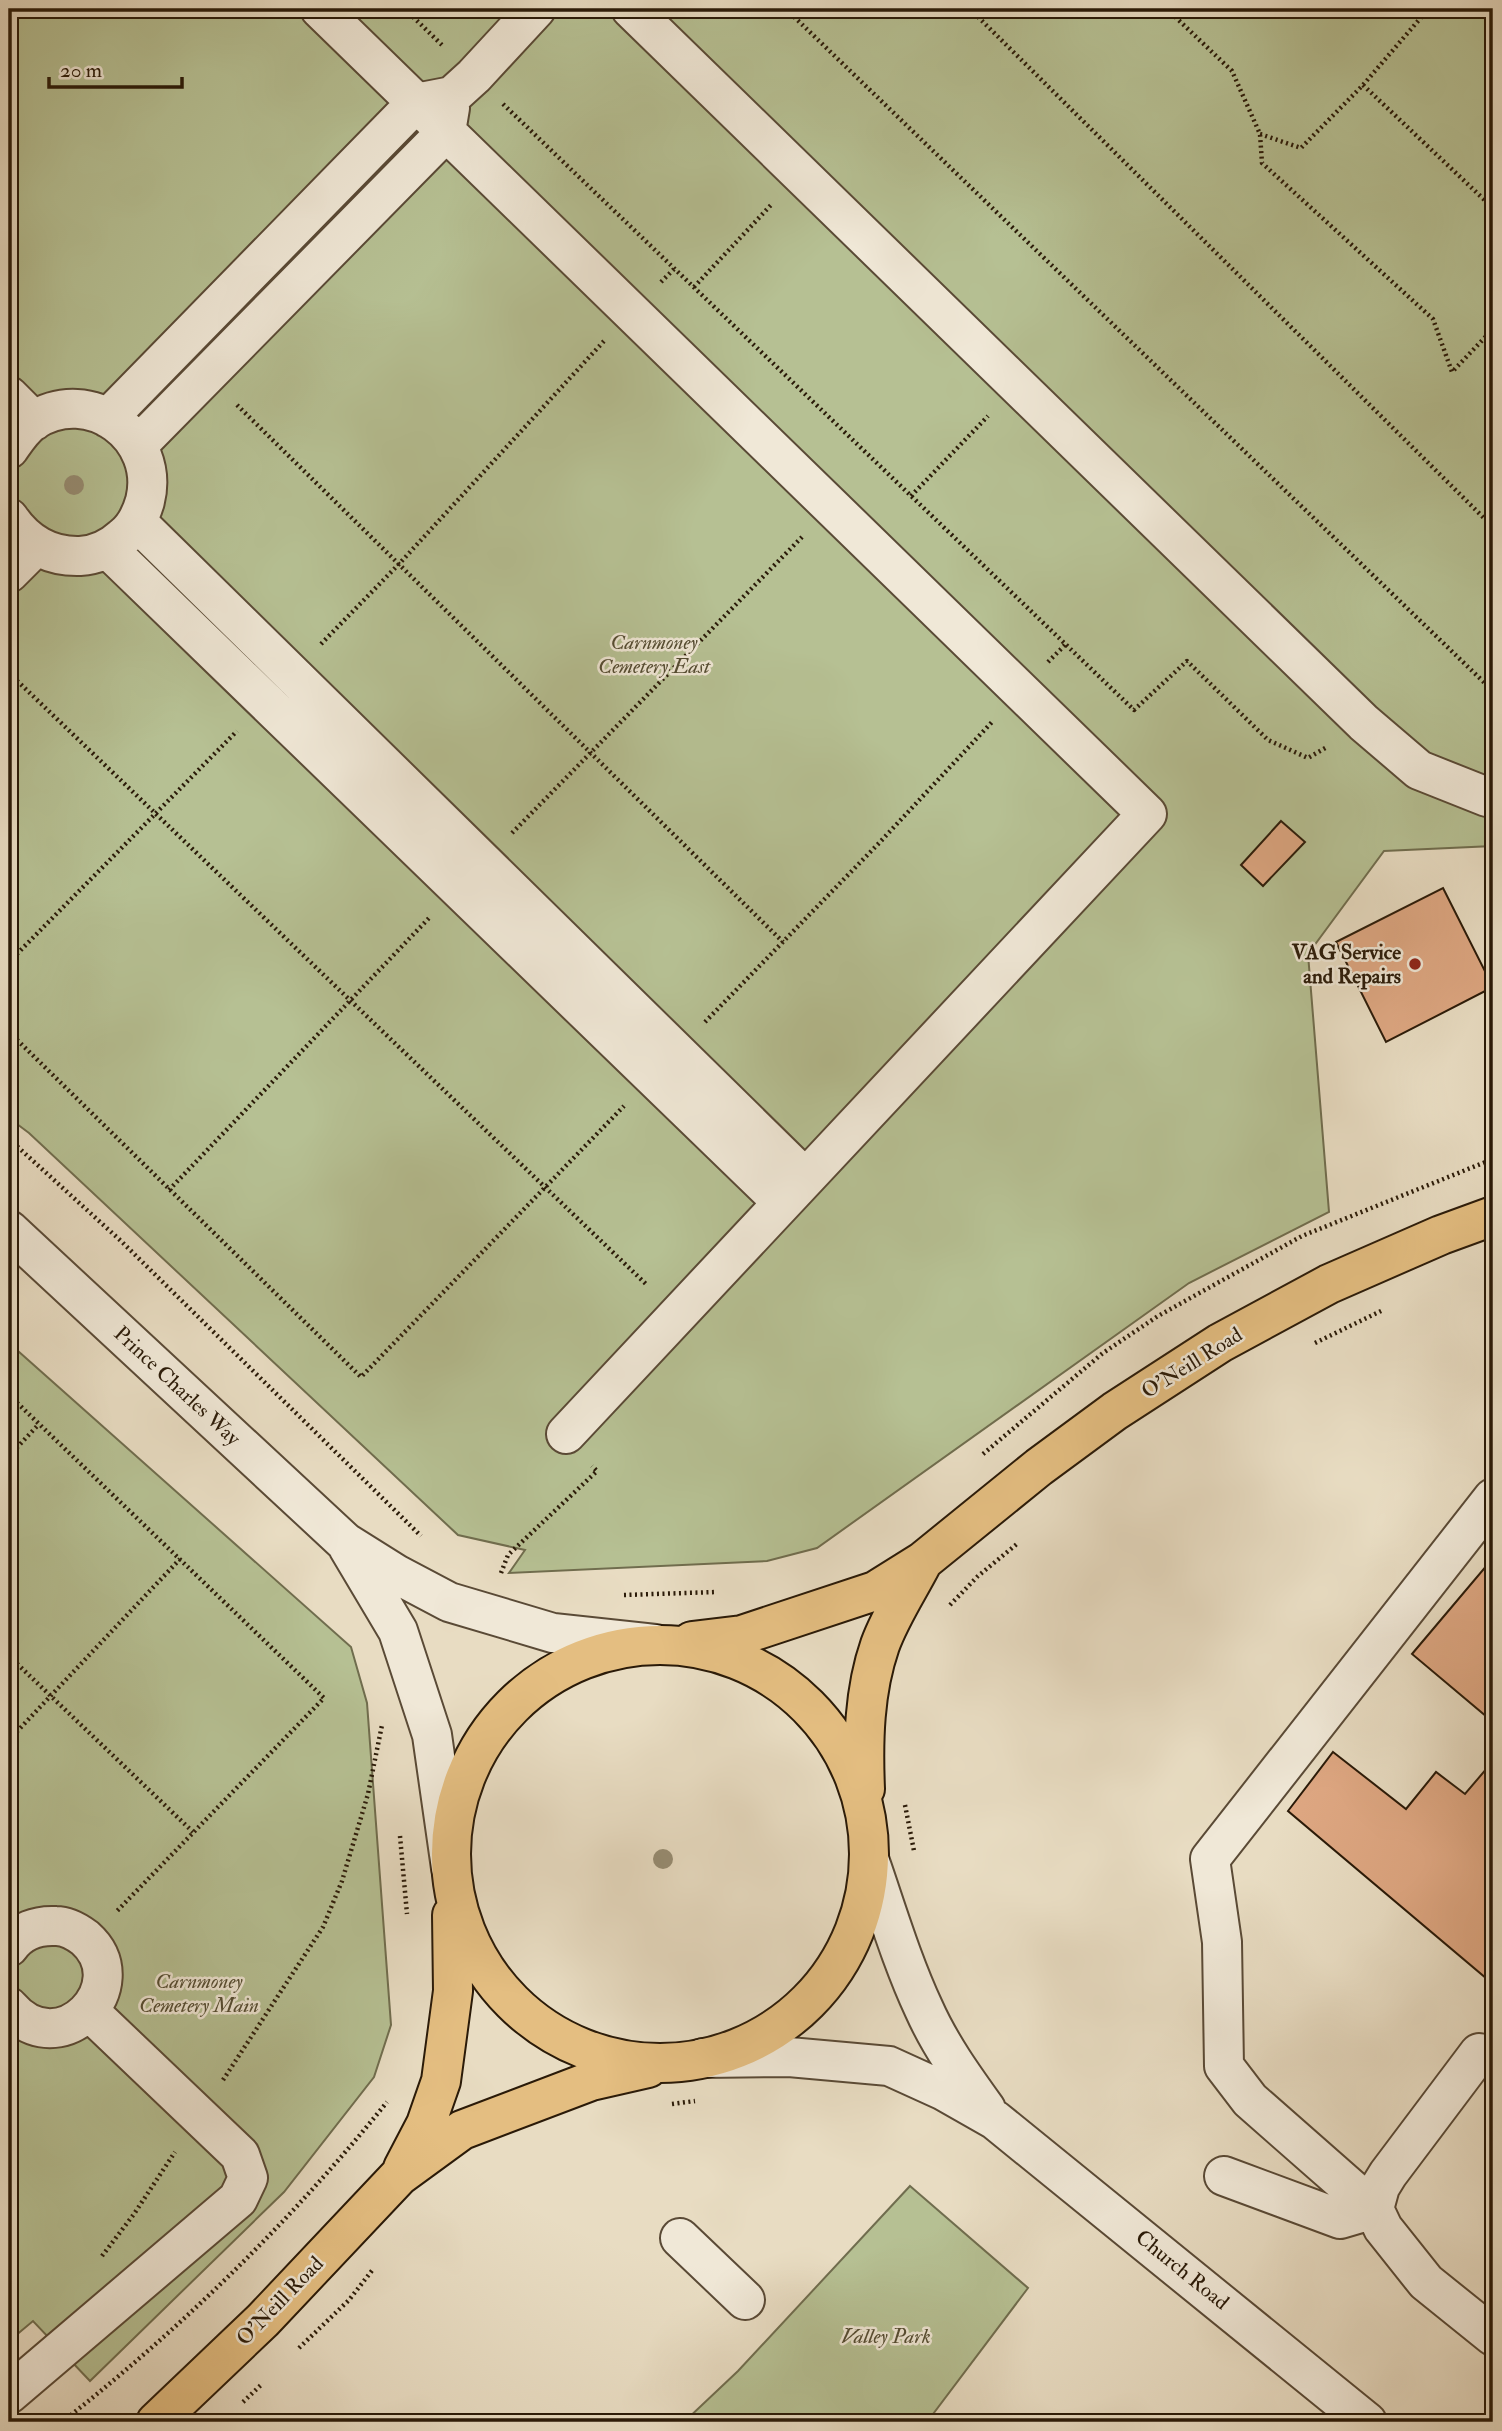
<svg xmlns="http://www.w3.org/2000/svg" width="1502" height="2431" font-family="'IM FELL Double Pica',serif">
  <rect width="100%" height="100%" fill="#e8dcc2"/>
  <filter id="stains"><feTurbulence type="fractalNoise" baseFrequency=".00286" numOctaves="4"/><feColorMatrix values="0 0 0 0 .2 0 0 0 0 .09 0 0 0 0 .02 0 0 0 .5 -.17"/></filter>
  <radialGradient id="worn" r=".72"><stop offset=".6" stop-color="#630" stop-opacity="0"/><stop offset="1" stop-color="#630" stop-opacity=".3"/></radialGradient>
  <path fill="#b6c093" stroke="#706d4e" stroke-width="2" d="M9,9H1493V846L1384,851L1308,954L1329,1212L1189,1283L817,1548L767,1561L509,1573L525,1550L458,1535L29,1133L9,1118Z
    M9,1343L351,1647L367,1703L391,2025L374,2077L284,2192L90,2381L33,2321L9,2341Z
    M910,2186L1028,2288L927,2422H684L738,2371Z"/>
  <path fill="#dea782" stroke="#2a1a08" stroke-width="2" d="M1281,821L1305,842L1263,886L1241,865Z
    M1443,888L1493,987L1386,1042L1336,942Z
    M1493,1558V1722L1412,1654Z
    M1333,1752L1406,1809L1436,1772L1465,1794L1493,1761V1984L1288,1811Z"/>
  <g fill="none" stroke-linecap="round" stroke-linejoin="round">
    <g stroke="#5a4a36" stroke-width="42">
      <path id="minor" d="M320,9L1147,814L566,1434
        M631,9L1364,723L1419,770L1487,797H1493
        M9,396L34,421
        M108,418L416,103L452,96L474,76L536,9
        M138,445L446,132L450,108
        M9,449C16,439 23,428 33,421C90,384 161,437 145,501C141,515 135,528 123,537C111,548 97,555 80,556C49,557 26,543 9,518
        M137,522L805,1178
        M108,549L782,1202
        M9,573L36,546
        M9,1230L345,1542L396,1574L449,1602L553,1633L655,1644
        M348,1547L398,1631L432,1735L451,1868
        M870,1862C887,1911 902,1962 924,2009C940,2045 963,2077 986,2109
        M9,1947C20,1931 37,1925 56,1926C67,1926 77,1932 85,1938C138,1985 60,2067 9,2007
        M1479,2053L1388,2174L1380,2187L1374,2209L1383,2228L1426,2282L1493,2336
        M703,2058L789,2057L889,2066L944,2091L995,2120L1367,2422
        M1224,2176L1340,2219L1374,2209
        M1374,2209L1250,2100L1224,2066L1222,1942L1210,1859L1493,1498
        M680,2238L745,2300
        M9,2394L238,2199L248,2178L240,2155L89,2011"/>
    </g>
    <g stroke="#2a1a08" stroke-width="42">
      <path id="major" d="M692,1641L742,1635L875,1591L923,1561L1039,1467L1115,1411L1220,1343L1329,1284L1441,1235L1493,1216
        M451 1854a209 209 0 1 1 418 0a209 209 0 1 1-418 0Z
        M865,1789C863,1741 864,1691 880,1645C890,1617 908,1590 922,1563
        M403,2168L426,2124L441,2081L453,1991L452,1915
        M156,2422L263,2320L399,2176L462,2130L591,2081L648,2068"/>
    </g>
    <path stroke="#2a1a08" stroke-width="4.5" stroke-dasharray="2 3.5" stroke-linecap="butt" d="M405,9L444,47
      M786,9L1493,691
      M970,9L1493,527
      M1167,9L1232,71L1260,134L1262,163L1433,319L1452,372L1493,329
      M1363,85L1493,208
      M503,104L1134,710L1187,661L1268,740L1308,758L1327,747
      M1260,134L1301,148L1363,85L1424,14L1418,9
      M661,282L674,269
      M694,287L771,205
      M237,405L783,942
      M911,496L988,416
      M321,644L399,564L604,341
      M1048,662L1065,645
      M9,673L647,1285
      M512,833L802,537
      M9,962L237,731
      M705,1022L881,841L992,722
      M9,1032L361,1377L624,1106
      M9,1139L121,1241L421,1536
      M169,1190L430,917
      M1315,1343L1383,1310
      M9,1395L324,1698L117,1911
      M983,1454L1103,1353L1158,1316L1302,1236L1493,1159
      M9,1456L39,1424
      M501,1573L508,1555L597,1471L592,1466
      M624,1595L716,1592
      M950,1605L978,1576L1018,1543
      M9,1656L193,1832
      M9,1740L180,1559
      M905,1805L914,1851
      M400,1836L407,1914
      M223,2080L323,1927L342,1881L368,1794L382,1725
      M672,2104L695,2101
      M102,2256L134,2214L175,2152
      M299,2348L349,2300L374,2268
      M243,2402L262,2384
      M62,2422C182,2328 291,2221 387,2102"/>
    <use href="#minor" stroke="#f0e8d7" stroke-width="38"/>
    <use href="#major" stroke="#e4be81" stroke-width="38"/>
  </g>
  <g fill="#978d73">
    <circle cx="74" cy="485" r="10"/>
    <circle cx="663" cy="1859" r="10"/>
  </g>
  <circle fill="#8f2418" stroke="#f0e8d7" stroke-width="2.5" cx="1415" cy="964" r="7"/>
  <g text-anchor="middle" dominant-baseline="central" stroke-width="5" stroke-linejoin="round" paint-order="stroke">
    <g font-size="21" font-style="italic" fill="#544c32" stroke="#f0e8d7">
      <text x="654" y="642">Carnmoney<tspan x="654" dy="24">Cemetery East</tspan></text>
      <text x="199" y="1981">Carnmoney<tspan x="199" dy="24">Cemetery Main</tspan></text>
      <text x="886" y="2336">Valley Park</text>
    </g>
    <g font-size="21" font-weight="bold" fill="#2a1a08" stroke="#f0e8d7" text-anchor="end">
      <text x="1401" y="952">VAG Service<tspan x="1401" dy="24">and Repairs</tspan></text>
    </g>
    <g font-size="21" fill="#2a1a08" stroke="#f0e8d7">
      <text transform="translate(1192 1363) rotate(-32)">O'Neill Road</text>
      <text transform="translate(177 1386) rotate(43)">Prince Charles Way</text>
      <text transform="translate(1182 2270) rotate(39)">Church Road</text>
      <text transform="translate(280 2301) rotate(-46)">O'Neill Road</text>
    </g>
  </g>
  <rect width="1502" height="2431" fill="none" stroke="#e8dcc2" stroke-width="35"/>
  <rect x="10" y="10" width="1481" height="2410" fill="none" stroke="#2a1a08" stroke-width="3.5"/>
  <rect x="18" y="18" width="1467" height="2396" fill="none" stroke="#2a1a08" stroke-width="2"/>
  <path d="M49 77v10h133v-10" fill="none" stroke="#2a1a08" stroke-width="3.5"/>
  <text x="60" y="77" font-size="21" fill="#2a1a08" stroke="#f0e8d7" stroke-width="5" paint-order="stroke">20 m</text>
  <rect width="100%" height="100%" filter="url(#stains)"/>
  <rect width="100%" height="100%" fill="url(#worn)"/>
</svg>
